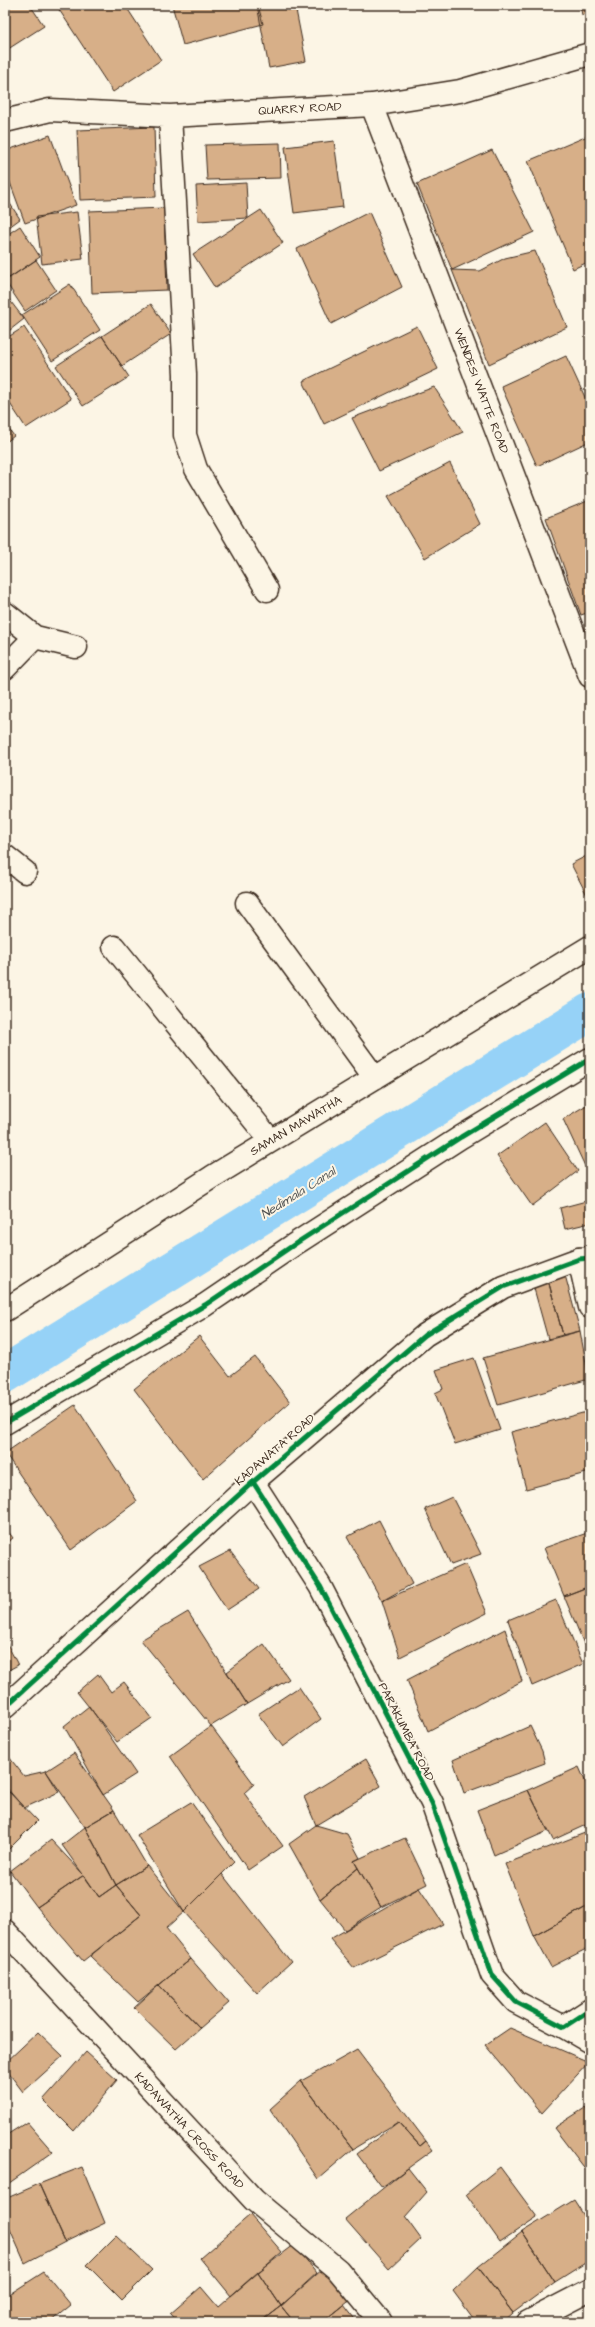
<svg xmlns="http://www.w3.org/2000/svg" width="595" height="2327" font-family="'Architects Daughter',sans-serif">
  <rect width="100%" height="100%" fill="#fcf5e5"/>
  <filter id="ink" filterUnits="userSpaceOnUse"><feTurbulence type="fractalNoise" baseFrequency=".025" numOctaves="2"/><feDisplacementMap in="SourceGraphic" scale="8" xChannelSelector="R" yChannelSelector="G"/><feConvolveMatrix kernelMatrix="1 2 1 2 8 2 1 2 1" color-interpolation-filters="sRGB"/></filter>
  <g filter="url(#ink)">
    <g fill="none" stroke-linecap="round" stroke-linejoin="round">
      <path stroke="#96d2f7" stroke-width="38" d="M5,1374L590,1012"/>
    </g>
    <path fill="#d7af88" stroke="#3b2a1e" d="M5,5H30L44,26L5,51Z
      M56,5H125L161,60L113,92Z
      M172,5H258L263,24L183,45Z
      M257,5H295L306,61L269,68Z
      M580,5H590V13L582,15Z
      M154,127L156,197L80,200L77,130Z
      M50,135L76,205L25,223L5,169V151Z
      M590,135V261L573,269L528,161Z
      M334,141L343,207L294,213L285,147Z
      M280,143L281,178L207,180L205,145Z
      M492,150L534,232L452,270L417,184Z
      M5,181L10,189L5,192Z
      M246,183L248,218L198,221L196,186Z
      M5,196L20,219L5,230Z
      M164,208L167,290L92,293L89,211Z
      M261,210L283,243L215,288L193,254Z
      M77,212L83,259L42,264L36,217Z
      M369,212L402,287L331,324L297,249Z
      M20,226L40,257L9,278L5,271V236Z
      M535,251L567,327L489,364L452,270L480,271L505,258Z
      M36,260L56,290L25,311L5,281Z
      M70,284L100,330L52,361L22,315Z
      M5,294L24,319L5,334Z
      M151,304L171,334L122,366L102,336Z
      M417,326L438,369L324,424L303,381Z
      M24,327L71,399L26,428L5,396V339Z
      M102,336L129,377L83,406L56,366Z
      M566,356L590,408V441L537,466L501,386Z
      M434,387L463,432L379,471L352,418Z
      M5,424L14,436L5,443Z
      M450,463L480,524L425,558L388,496Z
      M590,500V612L581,615L546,518Z
      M590,854V901L571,864Z
      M590,1103V1177L563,1119Z
      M545,1122L578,1171L532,1206L497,1156Z
      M590,1200V1223L565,1229L560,1208Z
      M565,1275L580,1331L563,1335L548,1280Z
      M548,1280L563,1335L548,1339L533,1285Z
      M580,1331L589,1379L498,1405L483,1358Z
      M199,1336L230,1376L255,1357L290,1402L203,1479L134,1389Z
      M474,1358L500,1430L455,1444L435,1393L443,1389L436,1370Z
      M75,1405L137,1501L71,1550L5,1453Z
      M590,1411V1472L526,1489L511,1432Z
      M452,1497L481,1554L451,1565L425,1509Z
      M379,1520L412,1584L382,1601L347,1537Z
      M5,1527L13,1538L5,1544Z
      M590,1532V1586L564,1596L544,1548Z
      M230,1551L259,1589L227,1610L199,1567Z
      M466,1564L487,1613L400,1657L382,1601Z
      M590,1586V1646L584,1644L564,1596Z
      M556,1600L583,1664L532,1686L508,1620Z
      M188,1612L247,1704L211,1726L141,1640Z
      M505,1629L522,1681L428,1731L407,1680Z
      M5,1640L18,1665L5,1672Z
      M264,1644L289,1679L247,1704L227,1672Z
      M98,1674L111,1692L124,1682L152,1718L117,1742L77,1692Z
      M299,1687L321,1719L283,1747L258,1714Z
      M89,1706L136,1774L103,1795L64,1726Z
      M211,1726L254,1784L244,1793L283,1846L248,1870L170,1756Z
      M530,1726L542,1751L545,1763L464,1793L453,1760Z
      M74,1753L114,1810L85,1827L46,1771Z
      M9,1757L24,1776L46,1771L59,1792L24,1808L5,1786V1759Z
      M366,1759L381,1786L316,1825L304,1797Z
      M579,1767L590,1792V1823L553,1840L528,1790Z
      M528,1790L548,1831L494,1855L477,1810Z
      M9,1792L37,1821L5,1853V1797Z
      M191,1802L234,1862L184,1912L137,1835Z
      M114,1810L147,1866L116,1885L85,1827Z
      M316,1825L347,1834L360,1858L354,1861L358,1868L320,1899L289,1844Z
      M85,1827L116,1885L99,1897L62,1845Z
      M590,1831V1905L534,1936L505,1864Z
      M405,1838L427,1884L381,1907L354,1861Z
      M51,1840L84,1875L37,1907L10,1871Z
      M147,1866L184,1912L166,1928L191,1959L138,2002L90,1956L141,1915L116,1885Z
      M358,1868L381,1907L345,1930L320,1899Z
      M222,1874L291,1962L257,1993L184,1912Z
      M84,1875L99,1897L116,1885L141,1915L83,1961L37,1907Z
      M419,1888L443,1924L354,1968L330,1939Z
      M590,1905V1947L551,1967L534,1936Z
      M191,1959L229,2003L200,2028L159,1985Z
      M159,1985L200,2028L176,2049L134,2008Z
      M510,2028L589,2062L542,2113L485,2045Z
      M38,2032L63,2056L23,2092L5,2068V2063Z
      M357,2050L426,2141L420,2146L398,2122L353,2149L301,2081Z
      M86,2052L117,2080L74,2131L43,2100Z
      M301,2081L353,2149L318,2179L270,2109Z
      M585,2108L590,2114V2175L554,2128Z
      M27,2122L53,2152L5,2186V2136Z
      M398,2122L420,2146L426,2141L433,2150L382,2187L357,2154Z
      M82,2167L105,2223L65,2242L39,2184Z
      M500,2167L537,2217L500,2242L466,2194Z
      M408,2168L427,2192L405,2217L421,2239L389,2269L345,2219Z
      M39,2184L65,2242L25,2263L5,2218V2199Z
      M574,2200L590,2225V2260L555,2282L522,2232Z
      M250,2215L282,2252L231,2296L200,2258Z
      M522,2232L555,2282L513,2313L478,2267Z
      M116,2236L152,2270L122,2300L87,2265Z
      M294,2245L317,2273L281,2306L258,2272Z
      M478,2267L513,2313L503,2322H476L453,2291Z
      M324,2268L353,2298L323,2322H294L281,2306Z
      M44,2272L71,2305L50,2322H5V2297Z
      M258,2272L281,2306L260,2322H177L170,2314L201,2287L218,2307Z
      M344,2305L357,2322H323Z
      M281,2306L294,2322H260Z"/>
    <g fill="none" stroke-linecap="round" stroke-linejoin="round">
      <g stroke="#3b2a1e" stroke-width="25">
        <path id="minor" d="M372,105L590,676
          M170,116L185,374V435L196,469L267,590
          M5,121L50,110L170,116L372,105L460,91L590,54
          M5,613L35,637L76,647
          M5,668L35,637
          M5,856L25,872
          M247,903L375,1078
          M114,947L271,1141
          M579,1259L590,1307
          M5,1310L212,1177L590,947
          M5,1423L205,1305L298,1242L461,1137L590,1059
          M253,1482L320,1586L432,1803L492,1975L516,2002L564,2027L590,2010
          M5,1931L254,2200L338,2270L381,2322
          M564,2027L590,2042
          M528,2322L590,2290"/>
      </g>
      <g stroke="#3b2a1e" stroke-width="25">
        <path id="tertiary" d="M5,1707L253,1482L425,1335L503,1287L579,1259L590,1258"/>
      </g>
      <use href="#minor" stroke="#fcf5e5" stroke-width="22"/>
      <use href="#tertiary" stroke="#fcf5e5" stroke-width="22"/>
      <g stroke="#fcf5e5" stroke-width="8">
        <path id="cycleway" d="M5,1423L205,1305L298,1242L461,1137L590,1059
          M253,1482L320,1586L432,1803L492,1975L516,2002L564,2027L590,2010
          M5,1707L253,1482L425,1335L503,1287L579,1259L590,1258"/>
      </g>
      <use href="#cycleway" stroke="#00873e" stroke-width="5"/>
    </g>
  </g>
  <g text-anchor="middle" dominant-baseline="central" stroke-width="4" stroke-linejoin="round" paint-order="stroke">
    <g font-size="12" fill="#3b2a1e" stroke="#fcf5e5">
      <text transform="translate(300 109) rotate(-3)">QUARRY ROAD</text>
      <text transform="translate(481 391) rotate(69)">WENDESI WATTE ROAD</text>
      <text transform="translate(296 1126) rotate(-31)">SAMAN MAWATHA</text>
      <text transform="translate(275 1450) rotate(-41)">KADAWATA ROAD</text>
      <text transform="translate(406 1732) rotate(63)">PARAKUMBA ROAD</text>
      <text transform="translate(189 2131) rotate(47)">KADAWATHA CROSS ROAD</text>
    </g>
    <g font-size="13" font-style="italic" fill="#525454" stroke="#fcf5e5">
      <text transform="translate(298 1193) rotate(-32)">Nedimala Canal</text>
    </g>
  </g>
  <rect width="595" height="2327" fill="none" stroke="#fcf5e5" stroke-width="20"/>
  <rect x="10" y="10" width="575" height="2307" fill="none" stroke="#3b2a1e" stroke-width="1.5" filter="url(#ink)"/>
</svg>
